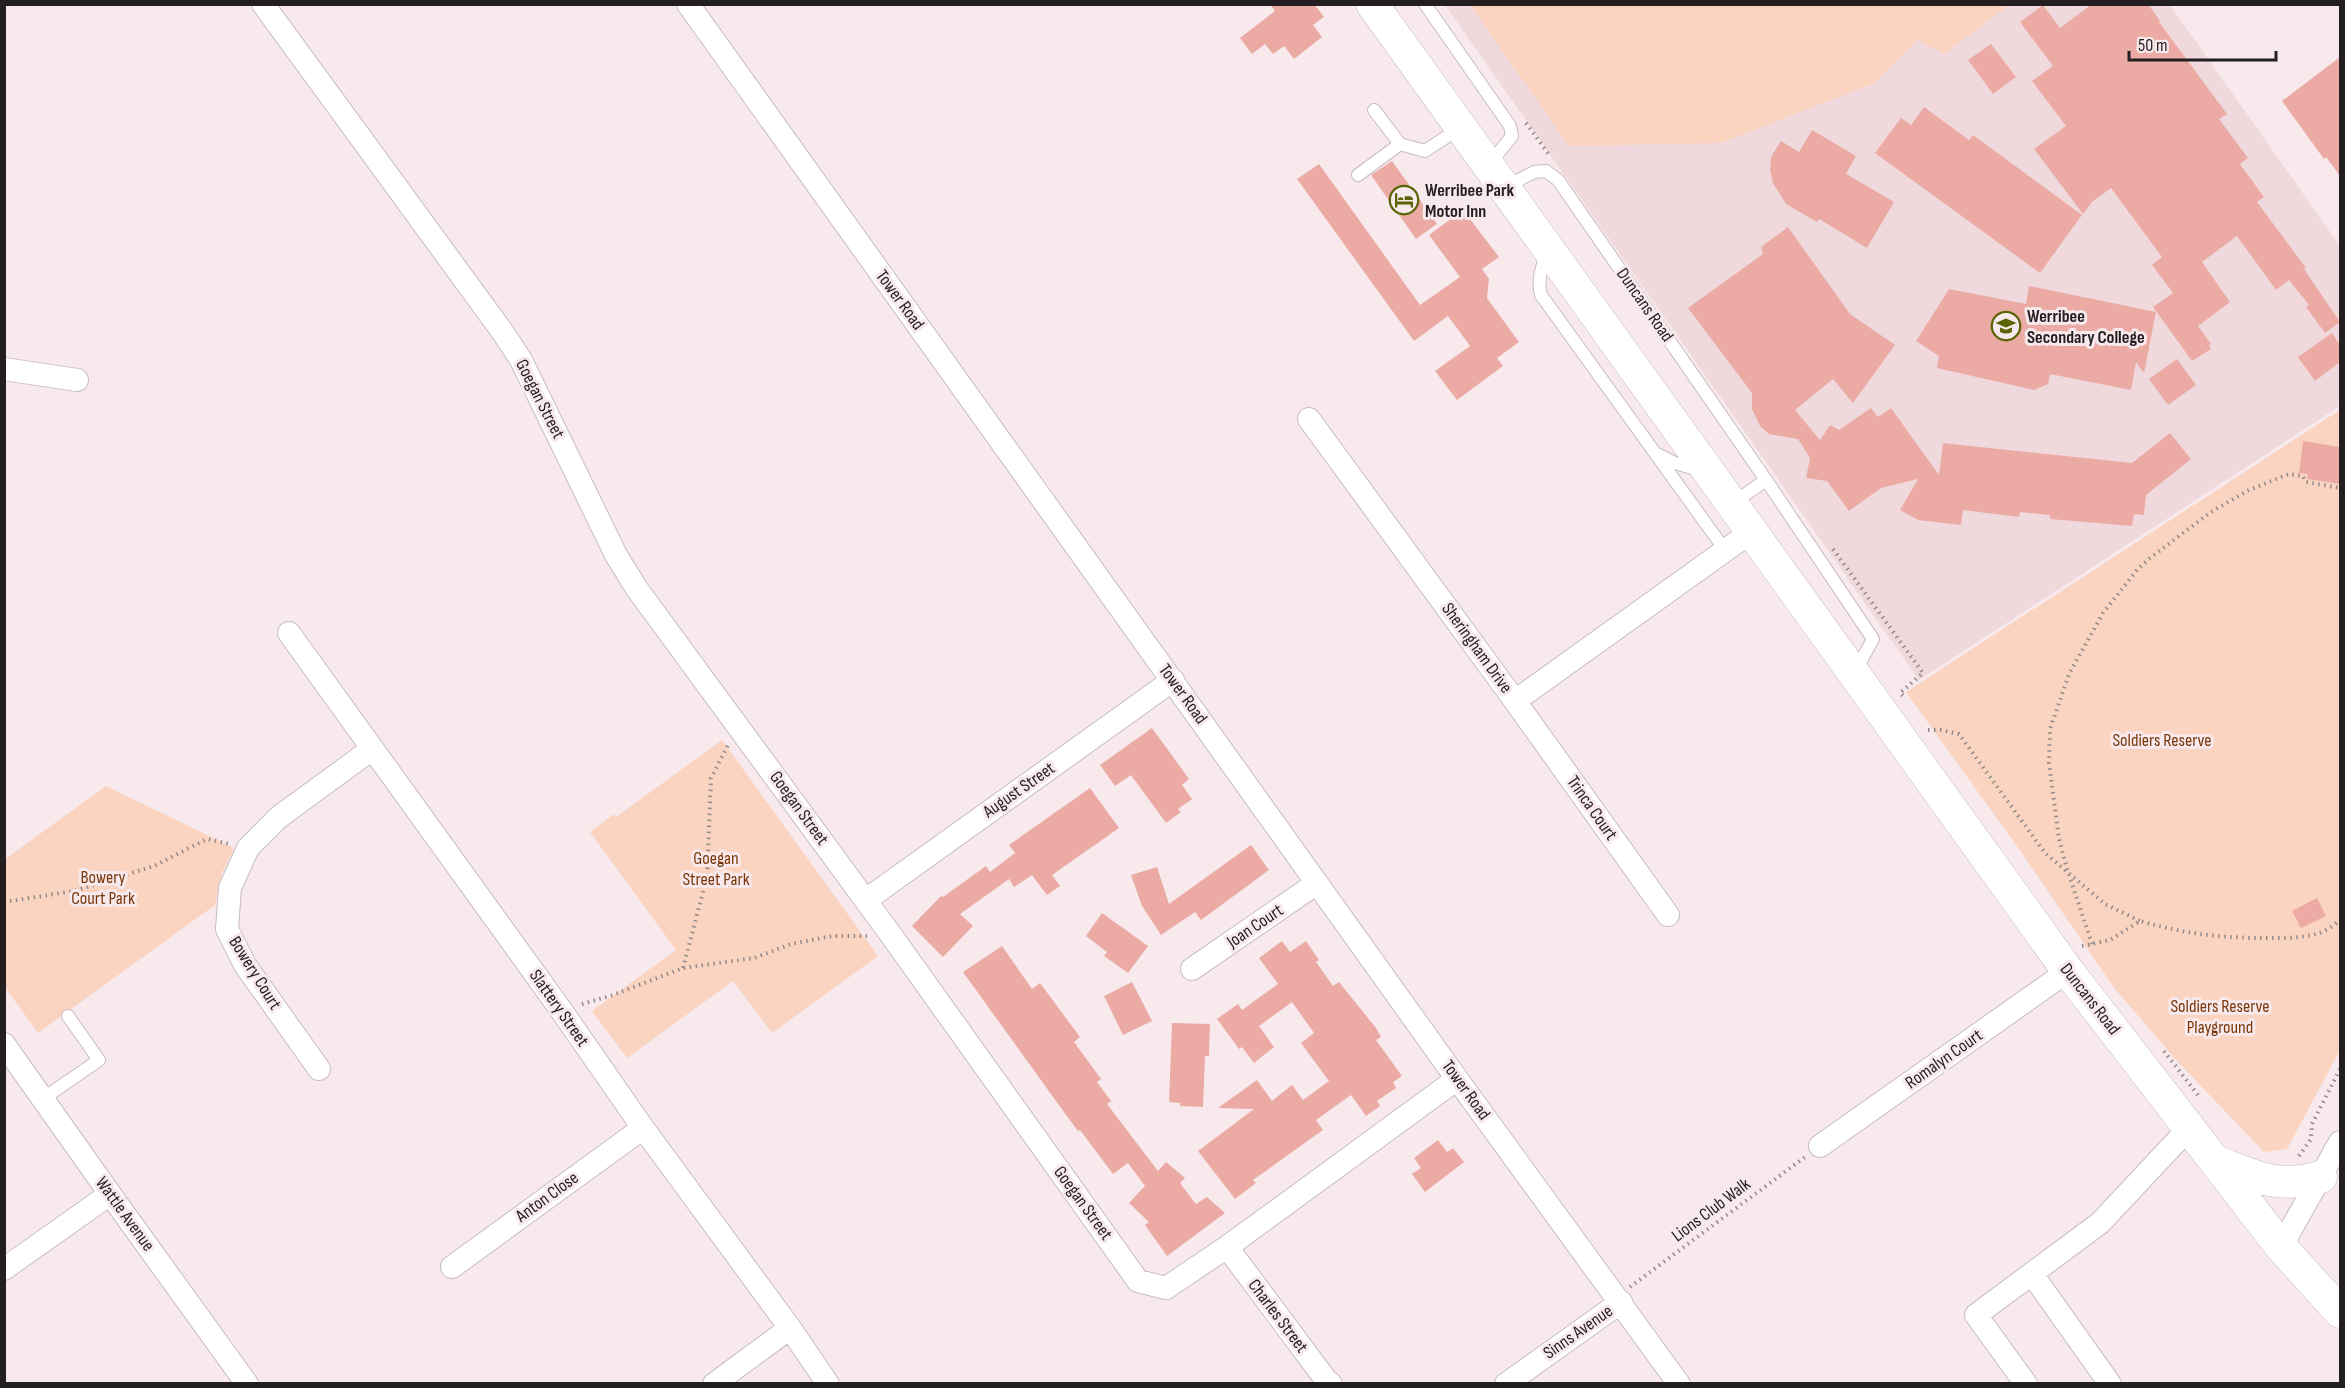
<svg xmlns="http://www.w3.org/2000/svg" width="2345" height="1388" font-family="'Sofia Sans Condensed',sans-serif">
  <rect width="100%" height="100%" fill="#f7e9ec"/>
  <path fill="#efd9dd" d="M1445,5H2170L2340,246V406L1919,680Z"/>
  <path fill="#fad4c1" d="M1470,5H2009L1944,54L1918,40L1875,83L1721,143L1569,146Z
    M2340,410V1050L2287,1149L2264,1152L2178,1062L2115,989L2019,849L1906,692Z
    M722,740L878,956L772,1033L733,981L627,1058L592,1011L676,950L590,832L614,814L616,817Z
    M106,786L234,848L222,873L215,905L38,1033L5,987L4,860Z"/>
  <path fill="#ebaba4" d="M1270,4H1314L1324,17L1313,25L1322,37L1294,59L1284,46L1273,54L1265,44L1252,54L1240,38L1275,11Z
    M2092,4H2148L2160,21L2159,22L2227,114L2219,119L2248,158L2240,164L2264,197L2257,202L2306,268L2304,269L2340,322L2325,333L2306,307L2309,305L2289,280L2276,290L2237,236L2202,262L2230,302L2198,326L2211,344L2209,345L2211,349L2192,361L2153,307L2173,293L2152,265L2162,257L2111,188L2092,202L2083,214L2034,149L2066,126L2032,81L2053,66L2020,22L2043,5L2060,28Z
    M1991,44L2016,77L1993,94L1968,60Z
    M2340,57V176L2326,157L2324,159L2282,101Z
    M1924,107L1969,140L1973,135L2082,215L2040,273L1875,153L1901,118L1911,125Z
    M1812,130L1856,156L1846,174L1894,202L1867,248L1819,219L1817,222L1786,204L1773,183L1770,170L1771,157L1781,141L1799,152Z
    M1392,161L1437,224L1416,239L1371,175Z
    M1319,164L1420,305L1460,277L1429,235L1463,210L1499,257L1482,269L1489,279L1487,298L1519,342L1497,358L1503,366L1457,400L1435,371L1470,346L1448,316L1414,341L1297,179Z
    M1788,227L1850,314L1895,345L1853,403L1833,379L1795,410L1820,440L1830,425L1839,430L1871,408L1878,417L1891,408L1939,475L1943,443L2132,463L2170,433L2191,459L2146,495L2144,515L2134,514L2132,526L2050,519V515L2020,512L2019,517L1963,510L1961,525L1918,520L1900,510L1918,479L1881,488L1849,511L1827,481L1806,478L1810,458L1798,439L1769,434L1760,426L1752,409V393L1688,308L1763,254L1761,247Z
    M2029,286L2156,312L2144,373L2136,362L2131,390L2050,374L2048,384L2034,390L1937,368L1939,356L1916,341L1949,289L2026,304Z
    M2332,333L2340,345V362L2315,381L2298,357Z
    M2177,359L2196,385L2168,405L2149,379Z
    M2303,441L2340,447V484L2307,479L2308,474L2299,473Z
    M1152,728L1189,779L1182,785L1192,799L1178,809L1181,812L1166,823L1131,775L1115,786L1100,765Z
    M1090,788L1119,828L1052,875L1060,886L1047,895L1032,875L1014,887L1009,879L960,914L973,926L943,957L912,926L941,896L943,897L986,866L990,872L1015,853L1009,845Z
    M1251,845L1269,870L1201,920L1195,912L1161,935L1142,906L1131,875L1157,867L1169,904Z
    M2317,898L2326,916L2301,928L2292,911Z
    M1102,913L1148,946L1128,973L1104,956L1107,952L1086,936Z
    M1282,941L1290,952L1306,941L1319,960L1316,962L1333,986L1339,982L1376,1028L1381,1037L1376,1040L1402,1076L1393,1082L1396,1088L1377,1101L1380,1106L1366,1116L1351,1095L1316,1120L1323,1130L1253,1180L1256,1183L1235,1199L1198,1151L1254,1109L1218,1108L1257,1080L1272,1101L1292,1085L1303,1100L1329,1081L1301,1043L1314,1033L1292,1002L1259,1026L1274,1047L1254,1063L1242,1047L1239,1049L1217,1019L1238,1004L1242,1010L1278,984L1259,958Z
    M1002,946L1032,989L1040,983L1080,1037L1074,1042L1101,1079L1097,1082L1111,1101L1107,1104L1158,1171L1166,1162L1185,1178L1180,1183L1196,1204L1207,1197L1225,1213L1167,1256L1145,1225L1149,1222L1129,1203L1145,1186L1128,1163L1113,1174L1080,1130L1078,1131L1061,1108L963,972Z
    M1132,982L1152,1021L1123,1035L1104,996Z
    M1172,1023L1210,1024L1209,1056H1205L1203,1107L1180,1106V1103L1169,1102Z
    M1438,1140L1447,1152L1453,1148L1464,1162L1425,1192L1412,1174L1421,1168L1414,1158Z"/>
  <g fill="none" stroke-linecap="round" stroke-linejoin="round">
    <g stroke="#c9bcbe" stroke-width="14">
      <path id="lane" d="M1425,4L1510,126L1512,136L1488,166
        M1374,110L1400,144
        M1358,175L1400,144L1425,151L1460,128
        M1505,187L1534,172L1546,171L1558,180L1766,480L1873,639L1855,672
        M1547,252C1542,267 1537,280 1541,295L1725,550
        M1657,454L1675,463L1699,470
        M1733,503L1766,480
        M44,1098L99,1060L68,1016"/>
    </g>
    <g stroke="#c9bcbe" stroke-width="24">
      <path id="street" d="M263,4L504,334L521,360L616,555L637,589L891,935L1138,1281L1166,1288L1227,1247L1457,1079
        M688,4L1457,1079L1679,1384
        M4,369L77,380
        M1309,419L1515,701L1751,532
        M289,633L561,1010L643,1128L790,1328L828,1384
        M1515,701L1668,915
        M866,900L1173,680
        M1192,969L1317,883
        M4,1044L110,1194L247,1384
        M319,1069L245,965L227,929L230,888L248,848L279,817L372,749
        M1820,1146L2068,971
        M1227,1247L1326,1380L1331,1384
        M2281,1247L2340,1142
        M452,1267L643,1128
        M4,1269L110,1194
        M2032,1274L2110,1384
        M714,1384L790,1328
        M1506,1384L1621,1302
        M2026,1384L1976,1315L2100,1223L2189,1128"/>
    </g>
    <g stroke="#c9bcbe" stroke-width="33">
      <path id="secondary" d="M1372,4L2068,971L2281,1247L2340,1312
        M2215,1161C2256,1177 2276,1189 2321,1177"/>
    </g>
    <path stroke="#948a8c" stroke-width="4" stroke-dasharray="1.5 4.5" stroke-linecap="butt" d="M1526,123L1550,156
      M1833,549L1923,673L1900,693L1903,696
      M1928,730H1941L1959,734L2045,853L2105,904L2140,921
      M4,902L74,891L154,866L207,839L230,844
      M2092,944L2067,869L2059,839L2049,763L2050,729L2069,674L2103,613L2137,570L2150,558L2211,512L2249,490L2289,474L2303,476L2306,482L2340,488
      M2082,946L2110,940L2140,921C2182,933 2213,937 2256,938C2275,938 2297,939 2316,934C2325,932 2333,926 2340,920
      M683,968L707,877L711,778L728,745
      M582,1004L613,995L683,968L754,958L791,944L832,936H867
      M2164,1051L2198,1095
      M2299,1156L2311,1139L2312,1124L2340,1069
      M1630,1287L1805,1157"/>
    <use href="#lane" stroke="#fff" stroke-width="12"/>
    <use href="#street" stroke="#fff" stroke-width="22"/>
    <use href="#secondary" stroke="#fff" stroke-width="32"/>
  </g>
  <defs>
    <g id="hotel-ring" transform="scale(1.5)"><circle r="9.5" fill="#f7e9ec" stroke="#5b6505" stroke-width="1.5"/><path d="M-6-4.5h1.5V1H6V5H4.5V3h-9V5H-6ZM-4 0a1.8 1.8 0 1 1 3.6 0ZM.5 0V-2.5h3Q6-2.5 6 0Z" fill="#5b6505"/></g>
    <g id="school-ring" transform="scale(1.5)"><circle r="9.5" fill="#f7e9ec" stroke="#5b6505" stroke-width="1.5"/><path d="M0-5L7-2L0 1L-7-2ZM-4 1L0 2.5L4 1V4Q0 6-4 4Z" fill="#5b6505"/></g>
  </defs>
  <g fill-rule="evenodd">
    <use href="#hotel-ring" x="1404" y="200"/>
    <use href="#school-ring" x="2006" y="326"/>
  </g>
  <g text-anchor="middle" dominant-baseline="central" stroke-width="6" stroke-linejoin="round" paint-order="stroke">
    <g font-size="18" font-weight="bold" fill="#231e1f" stroke="#f7e9ec" text-anchor="start">
      <text x="1425" y="190">Werribee Park<tspan x="1425" dy="21">Motor Inn</tspan></text>
      <text x="2027" y="316">Werribee<tspan x="2027" dy="21">Secondary College</tspan></text>
    </g>
    <g font-size="18" fill="#231e1f" stroke="#f7e9ec">
      <text transform="translate(900 300) rotate(54)">Tower Road</text>
      <text transform="translate(1645 305) rotate(55)">Duncans Road</text>
      <text transform="translate(540 399) rotate(63)">Goegan Street</text>
      <text transform="translate(1477 648) rotate(54)">Sheringham Drive</text>
      <text transform="translate(1183 694) rotate(54)">Tower Road</text>
      <text transform="translate(1019 790) rotate(-35)">August Street</text>
      <text transform="translate(799 808) rotate(54)">Goegan Street</text>
      <text transform="translate(1592 808) rotate(55)">Trinca Court</text>
      <text transform="translate(1255 926) rotate(-34)">Joan Court</text>
      <text transform="translate(255 973) rotate(58)">Bowery Court</text>
      <text transform="translate(2090 999) rotate(52)">Duncans Road</text>
      <text transform="translate(559 1008) rotate(55)">Slattery Street</text>
      <text transform="translate(1944 1059) rotate(-35)">Romalyn Court</text>
      <text transform="translate(1466 1090) rotate(54)">Tower Road</text>
      <text transform="translate(547 1197) rotate(-36)">Anton Close</text>
      <text transform="translate(1083 1203) rotate(54)">Goegan Street</text>
      <text transform="translate(1711 1210) rotate(-37)">Lions Club Walk</text>
      <text transform="translate(125 1214) rotate(54)">Wattle Avenue</text>
      <text transform="translate(1278 1316) rotate(53)">Charles Street</text>
      <text transform="translate(1578 1332) rotate(-35)">Sinns Avenue</text>
    </g>
    <g font-size="18" fill="#7a3709" stroke="#f7e9ec">
      <text x="2162" y="740">Soldiers Reserve</text>
      <text x="716" y="858">Goegan<tspan x="716" dy="21">Street Park</tspan></text>
      <text x="103" y="877">Bowery<tspan x="103" dy="21">Court Park</tspan></text>
      <text x="2220" y="1006">Soldiers Reserve<tspan x="2220" dy="21">Playground</tspan></text>
    </g>
  </g>
  <rect width="2345" height="1388" fill="none" stroke="#231e1f" stroke-width="12"/>
  <path d="M2129 51v9h147v-9" fill="none" stroke="#231e1f" stroke-width="3"/>
  <text x="2138" y="51" font-size="18" fill="#231e1f" stroke="#f7e9ec" stroke-width="4.5" paint-order="stroke">50 m</text>
</svg>
